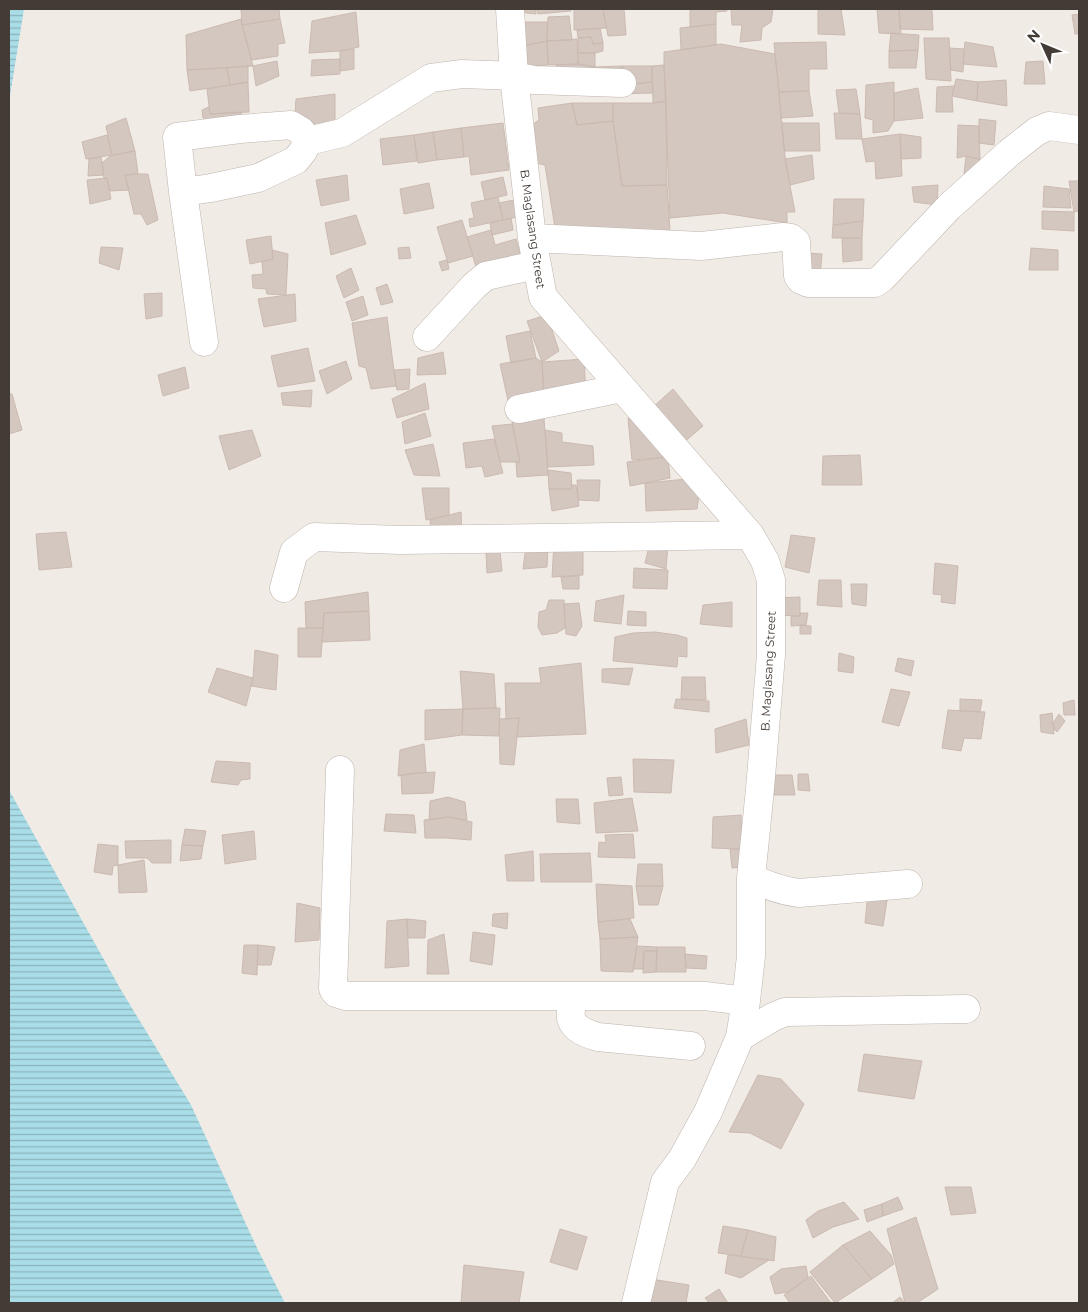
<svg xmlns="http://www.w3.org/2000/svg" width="1088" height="1312" font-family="Montserrat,sans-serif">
  <defs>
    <pattern id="water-rules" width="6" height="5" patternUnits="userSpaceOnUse" patternTransform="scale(1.25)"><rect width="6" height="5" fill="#a9dde7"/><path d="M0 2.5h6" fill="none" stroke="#8bb4bc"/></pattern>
  </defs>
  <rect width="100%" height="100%" fill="#f1ebe6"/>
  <path fill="url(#water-rules)" d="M9,9H24L9,102Z
    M9,790L121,990L191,1105L258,1250L285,1303H9Z"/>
  <path fill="#d4c7c0" stroke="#cbbab1" d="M241,9H279L280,19L242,25Z
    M518,9H536V14L518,12Z
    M537,9H571V11L538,14Z
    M574,9H603L606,28L574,30Z
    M603,9H624L626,35L608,36Z
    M690,9H727V11L716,12V24L690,27Z
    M731,9H773L771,22L762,28L761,40L740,42L742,25H732Z
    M818,9H841L845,35L818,34Z
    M877,9H899L901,34L879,33Z
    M899,9H932L933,30L900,29Z
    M356,12L359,47L340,51L309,53L312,21Z
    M1079,14V34H1075L1072,15Z
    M569,16L572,40L547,41L548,17Z
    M241,19L242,25L253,66L187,70L186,35Z
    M280,19L285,43L278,44V56L252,60L242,25Z
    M521,22H547V41L523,46Z
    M716,24V45L681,50L680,28Z
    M600,28L603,43L593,44L591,37L578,38L577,30Z
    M891,33L919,35L918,50L889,51Z
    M591,37L593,44L603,43V51L595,53H578V38Z
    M924,38H949L951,81L926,79Z
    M577,39L578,64L548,65L547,41Z
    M547,41L548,65L519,67L518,47Z
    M826,42L827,69H809V91L779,92L774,43Z
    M965,42L993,47L997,67L963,64Z
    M721,44L775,54L786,165L795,212H787V223L723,213L670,218L664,65V52Z
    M949,48L964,49L963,72L951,70Z
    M354,49V69L340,71V51Z
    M918,50L916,68H889V51Z
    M578,53H595V67L578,64Z
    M340,59V74L311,76L312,60Z
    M277,61L279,76L256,86L253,66Z
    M1043,61L1045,84H1024L1026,62Z
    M578,64L595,67L596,75L556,74V65Z
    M664,65L666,101L653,103L652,66Z
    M248,66V82L230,85L227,68Z
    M622,66H652V82L625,85L621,76Z
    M622,66L621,76L596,75L595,67Z
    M227,68L230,85L190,91L187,70Z
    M956,79L978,82L977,101L952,96Z
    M1006,80L1007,106L977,101L978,82Z
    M248,82L249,112L210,114L207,89Z
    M652,82L653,93L616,94V86Z
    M894,82V121L888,131L873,133V120L865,118L866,85Z
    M954,86L952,96L953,112H936L937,87Z
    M918,88L923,118L894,121V93Z
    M856,89L860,114L839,113L836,90Z
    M809,91L813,116L781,118L779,92Z
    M335,94V121L304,129L295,114L296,99Z
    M666,101L667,185L622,186L613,121V103H653Z
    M572,103H613V121L577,125Z
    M572,103L577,125L613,121L622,186L667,185L670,231L555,228L545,165L536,163L532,125L539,120L538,108Z
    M209,107L210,114L241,112L242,118L212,123L203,118L202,110Z
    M834,113L860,114L862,139H836Z
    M126,118L135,151L112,155L106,126Z
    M979,119L996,121L994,145L979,143Z
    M503,123L509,170L471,175L469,156L464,157L461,128Z
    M782,123H819L820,151H784Z
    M958,125L979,126L980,159L966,156L957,158Z
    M461,128L464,157L437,160L433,132Z
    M433,132L437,160L418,163L414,135Z
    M900,134L902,176L876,179L875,161L866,162L862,139Z
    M900,134L921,137V158L901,159Z
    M107,135L112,155L86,159L82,142Z
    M414,135L417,161L383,165L380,139Z
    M135,151L138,174L125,175L129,190L110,191L107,178L104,179L102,163L110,156Z
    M812,155L814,179L790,185L785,159Z
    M966,156L986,161L982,176L964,174Z
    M101,157L104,175L88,176L89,159Z
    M138,174H148L158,220L147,225L141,214H134L125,175Z
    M347,175L349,200L321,206L316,180Z
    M503,177L507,195L485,200L481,182Z
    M107,178L111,199L90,204L87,180Z
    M1069,181H1079V211L1074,212Z
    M429,183L434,208L404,214L400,189Z
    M938,185L937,205L914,202L912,187Z
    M1044,186L1069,189L1071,208L1043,207Z
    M498,197L503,220L470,227L469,219L474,218L471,203Z
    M834,199H864L863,221L833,225Z
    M514,200L517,217L503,220L499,203Z
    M1042,211L1074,212V231L1042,229Z
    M356,215L366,244L331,255L325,223Z
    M511,218L513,230L492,235L490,223Z
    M462,220L473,256L448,263L437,227Z
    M863,221L862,238H832L833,225Z
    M491,230L495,245L516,239L523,264L479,277L467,237Z
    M271,236L273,259L250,264L246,240Z
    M842,238H862V260L843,262Z
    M101,247L123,248L119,270L99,263Z
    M409,247L411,258L399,259L398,248Z
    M1031,248L1058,250V270H1029Z
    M272,250L288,254L286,295L267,294L266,289L253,288L252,275L263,274L262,262L273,259Z
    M808,253L822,254L820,277H805Z
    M447,260L449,269L442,271L439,262Z
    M351,268L359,290L344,298L336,276Z
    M387,284L393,302L381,305L376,288Z
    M162,293V316L146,319L144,294Z
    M295,294L296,321L264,327L258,299Z
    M363,296L368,315L352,321L346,302Z
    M547,315L559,351L542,362L527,321Z
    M387,317L396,386L371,389L366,368L359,366L352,323Z
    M530,331L536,358L511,363L506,336Z
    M308,348L315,381L278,387L271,356Z
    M443,352L446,374L417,375L418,358Z
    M536,358L542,362L544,397L509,405L500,364Z
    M584,359L586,395L544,397L542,362Z
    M346,361L352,379L327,394L319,371Z
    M185,367L189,388L163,396L158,375Z
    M410,369L409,389L397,390L394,370Z
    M425,383L429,409L397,418L392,399Z
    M673,389L703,426L682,444L653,407Z
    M312,390L311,407L283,405L281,393Z
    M9,394H12L22,430L9,434Z
    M425,413L431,436L405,444L402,422Z
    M544,418L548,475L517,477L516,462H520L512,421Z
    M628,418L654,433L668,457L632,460Z
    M512,424L520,462H500L492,426Z
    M252,430L261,456L229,470L219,436Z
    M545,430L562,433V442L593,446L594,465L548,467Z
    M494,439L503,473L485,477L482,466L466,468L463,443Z
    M433,444L440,476L414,475L405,450Z
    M860,455L862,485H822L823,456Z
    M668,457L670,478L630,486L627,462Z
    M548,470L571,473L572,489H549Z
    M687,479L699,495L697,509L646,511L645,483Z
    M577,480H600L599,501L578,500Z
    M571,485H576L579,506L552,511L549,489H572Z
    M422,488H449V515L426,520Z
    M461,512L462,536L431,535L430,520Z
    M66,532L72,567L39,570L36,534Z
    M791,535L815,538L809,573L785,567Z
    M650,542L668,544L666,569L645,563Z
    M583,543V575L552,577L554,544Z
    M548,544L547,567L523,569L526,546Z
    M500,551L502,571L487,573L486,552Z
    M935,563L958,566L955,604L941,602L942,595L933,594Z
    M634,568L668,570L667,589L633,588Z
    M579,576V589H563L561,577Z
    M819,580H841L842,607L817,605Z
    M851,584H867L866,606L852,604Z
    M368,592L369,611L324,613L323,628H306L305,602Z
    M624,595L621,624L594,621L596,601Z
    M800,597V616L775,615V598Z
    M549,600H564L565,628L557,633L542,635L538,627L539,612L546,610Z
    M732,602V627L700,624L703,605Z
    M579,603L582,626L576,636L566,634L564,604Z
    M369,611L370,640L322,642L324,613Z
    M628,611L646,612V626L627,625Z
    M800,613H808L806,625L791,626V616H800Z
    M800,625L811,626V634H800Z
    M298,628H323L321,657H298Z
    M655,632L677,635L687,638V657L678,656L677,667L613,661L615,637L633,633Z
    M255,650L278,655L276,690L251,686L253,678Z
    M839,653L854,657L853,673L838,671Z
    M898,658L914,661L911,676L895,671Z
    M581,663L586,734L517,737L519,718L506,719L505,683H541L539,668Z
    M217,668L253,678L246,706L208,692Z
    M633,668L629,685L602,682V669Z
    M460,671L494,674L496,708L463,709Z
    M682,677H705L706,700L681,699Z
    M891,689L910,692L899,726L882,722Z
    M676,699L709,701V712L674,708Z
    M960,699L982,700L980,712L960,711Z
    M1074,700L1075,715H1064L1063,703Z
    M500,708L499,736L462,735L463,709Z
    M463,709L462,735L425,740V710Z
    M948,710L985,712L981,739L964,738L961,751L942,748Z
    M1052,713L1054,734L1041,732L1040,715Z
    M1059,714L1065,721L1057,732L1054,729L1053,723Z
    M519,718L514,765L500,764L499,719Z
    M746,719L749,745L716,753L715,729Z
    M424,744L426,772L398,776L400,750Z
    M633,759L674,760L671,793L634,792Z
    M216,761L250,763V779L241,780L238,785L211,782Z
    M435,772L433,793L402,794L401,775L416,773Z
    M798,774H808L810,791L798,790Z
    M775,775H792L795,795H774Z
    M621,777L623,795L609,796L607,778Z
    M448,797L465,802L467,820L448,817L429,820L430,801Z
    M632,798L638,831L596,833L594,803Z
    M556,799H578L580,824L557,822Z
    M386,814L414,815L416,833L384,831Z
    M741,815L742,849L712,848L713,817Z
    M448,817L472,822L471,840L446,838H425L424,820Z
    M185,829L206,831L203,846L182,845Z
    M254,831L256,859L225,864L222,835Z
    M633,834L635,858L598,857L599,842L606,843L605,835Z
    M171,840V863H152L147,858H126L125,841Z
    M98,844L118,846V865L113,866L112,875L94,872Z
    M182,845L203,846L201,859L180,861Z
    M730,849H742L741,867L732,868Z
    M533,851L534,881H507L505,855Z
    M590,853L592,882H541L540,854Z
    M144,860L147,892L119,893L118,865Z
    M638,864H662L663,886H636Z
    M596,884L632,886L634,918L598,922Z
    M636,886H663L658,905H639Z
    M868,893L888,894L883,926L865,923Z
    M297,903L320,908L319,940L295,942Z
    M508,913L507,929L492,926L493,914Z
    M407,919L409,966L385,968L387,921Z
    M407,919L426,921L425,938H408Z
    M630,919L638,937L600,939L598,922Z
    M473,932L495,935L492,965L470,961Z
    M444,934L449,974H427L428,940Z
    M638,937L633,972L601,971L600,939Z
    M244,945H258L257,975L242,973Z
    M258,945L275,947L271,965H257Z
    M637,946L657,947V951H644L643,969H633Z
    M657,947H685L686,972H656Z
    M644,951H657L656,972L643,973Z
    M685,954L707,956L706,969L686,968Z
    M864,1054L922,1061L914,1099L858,1091Z
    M758,1075L781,1079L804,1104L781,1149L750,1133L729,1132Z
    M945,1187H971L976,1213L951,1215Z
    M898,1197L903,1209L883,1216L882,1204Z
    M844,1202L859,1219L833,1227L813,1238L806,1220L818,1211Z
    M882,1204L883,1216L867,1222L864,1210Z
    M916,1217L938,1289L917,1303H905L887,1229Z
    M723,1226L748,1230L741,1256L718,1253Z
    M560,1229L587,1237L577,1270L550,1262Z
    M748,1230L776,1237L774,1261L741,1256Z
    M870,1231L891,1255L894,1264L872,1279L843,1245Z
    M843,1245L872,1279L835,1303L810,1272Z
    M728,1255L769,1260L741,1278L725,1273Z
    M464,1265L524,1272L519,1303H461Z
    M806,1266L808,1277L788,1292L775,1294L770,1277L781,1269Z
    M811,1276L831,1303H790L784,1295Z
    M651,1279L689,1285L686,1303H647Z
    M719,1289L728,1303H709L705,1298Z
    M900,1297L905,1303H892Z"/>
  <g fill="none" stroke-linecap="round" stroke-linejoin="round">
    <g stroke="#beb4ad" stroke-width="29">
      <path id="minor" d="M510,9L514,76L532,238L543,297L750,535L765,561L771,580V655L760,789L751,878V956L746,1001L740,1037L708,1112L682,1159L665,1182L636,1303
        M183,192L211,188L258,178L296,160L303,151L308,141
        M532,238L701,246L783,237L791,238L796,242L798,276L801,280L808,283H875L882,278L949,207L1009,153L1037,131L1049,126L1079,130
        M427,337L474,286L486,276L536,265
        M204,342L183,192L177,137L240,129L291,125L301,131L308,141L342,133L431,78L462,74L514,76L534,80L622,83
        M519,409L622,388
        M284,588L294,552L314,537L400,540L750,535
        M340,770L333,989L336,993L346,996H705L746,1001
        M751,878C766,885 781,891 799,893L908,884
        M573,996C572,1003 570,1011 571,1018C574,1030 588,1034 598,1037L691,1046
        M740,1037L773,1017L785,1012L966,1009"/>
    </g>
    <use href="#minor" stroke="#fff" stroke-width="28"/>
  </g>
  <g text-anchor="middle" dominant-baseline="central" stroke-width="4.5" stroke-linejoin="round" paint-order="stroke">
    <g font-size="12" fill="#433b36" stroke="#fff">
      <text transform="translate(533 229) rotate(82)">B. Maglasang Street</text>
      <text transform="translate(768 671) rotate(-87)">B. Maglasang Street</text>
    </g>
  </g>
  <rect width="1088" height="1312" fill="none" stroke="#433b36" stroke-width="20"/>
  <g transform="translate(1043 45) rotate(314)" stroke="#ffffff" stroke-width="4" paint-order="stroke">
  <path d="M0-4L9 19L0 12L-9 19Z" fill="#433b36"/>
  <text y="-8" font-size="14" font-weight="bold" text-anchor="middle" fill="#433b36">N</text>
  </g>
</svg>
